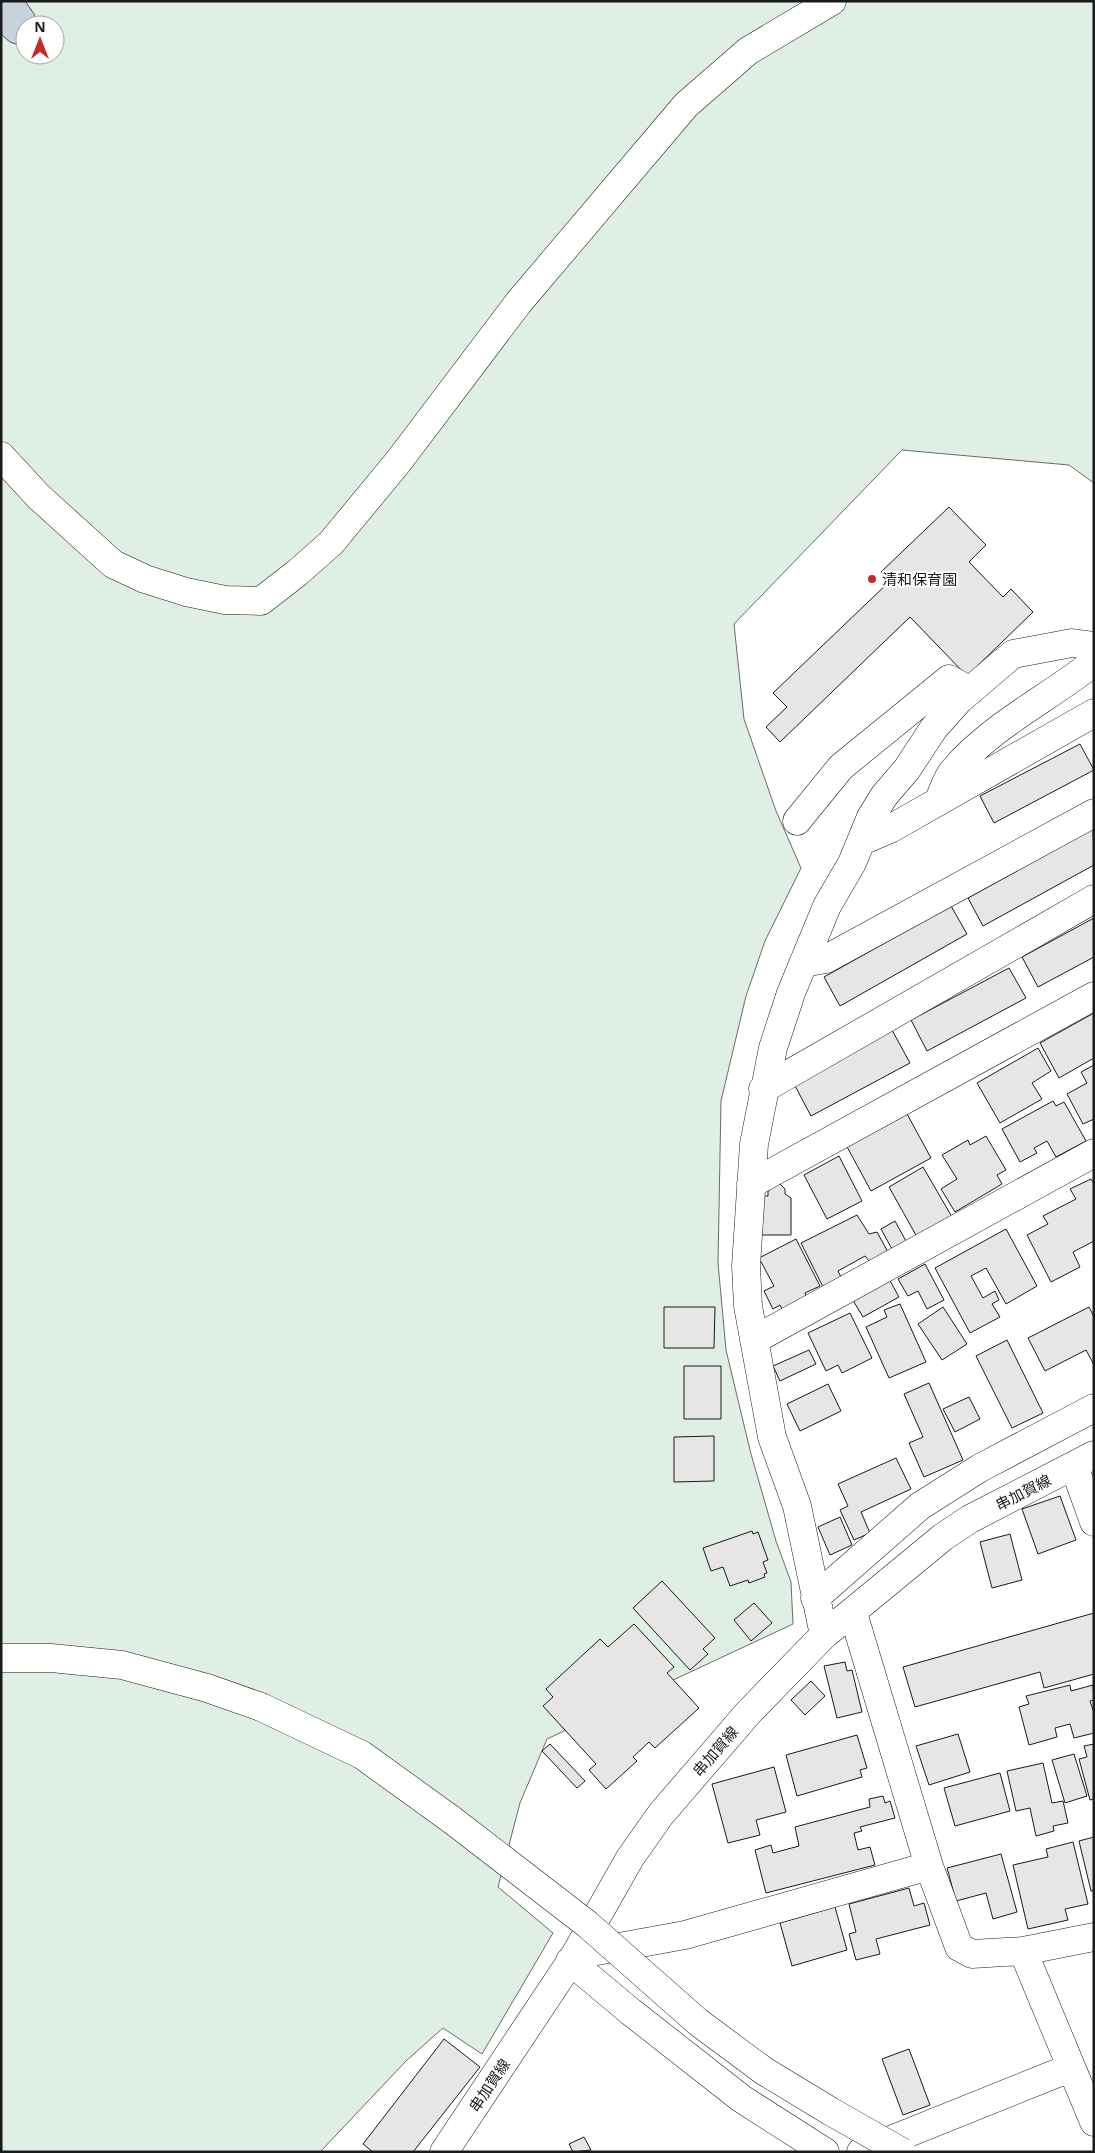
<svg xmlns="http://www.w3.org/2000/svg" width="1095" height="2153" font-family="'Noto Sans','Noto Sans JP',sans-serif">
  <rect width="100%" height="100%" fill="#fff"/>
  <path fill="#e0efe3" stroke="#6a6a6a" d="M25,1H1094V483L1069,465L902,450L734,624L744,719L776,811L801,868L765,941L746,996L721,1101L718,1263L726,1350L751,1454L776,1541L791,1582L793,1624L547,1739L520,1803L498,1887L553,1933L482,2054L443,2028L406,2061L320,2152H1V34L10,42L25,47V55H55V25H37L34,14Z"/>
  <path fill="#c6d2dc" stroke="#6a6a6a" d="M1,1H25L34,14L37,25H25V47L10,42L1,34Z"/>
  <path fill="#e6e6e6" stroke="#1a1a1a" d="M949,507L986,545L969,562L1003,597L1011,589L1033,612L967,676L910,617L780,742L766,727L787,707L773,693L890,581L881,572Z
    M1080,744L1094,770L994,823L980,796Z
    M1093,829L1094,865L983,926L968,898Z
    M951,906L967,934L840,1006L824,977Z
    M1094,918V957L1038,987L1022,957Z
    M1009,968L1026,998L927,1051L911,1020Z
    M1094,1013V1058L1059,1078L1040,1043Z
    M892,1030L910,1063L811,1116L794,1084Z
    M1038,1048L1051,1071L1032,1083L1042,1099L1000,1123L977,1083Z
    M1094,1065V1119L1083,1124L1067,1094L1087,1083L1081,1072Z
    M1053,1101L1056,1106L1064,1102L1086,1141L1056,1157L1047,1141L1034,1148L1037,1153L1020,1162L1002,1129Z
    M906,1112L931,1158L871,1191L846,1145Z
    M986,1136L1006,1170L997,1175L1002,1184L955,1212L941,1189L957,1179L942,1155L968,1140L970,1145Z
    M839,1156L862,1201L827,1219L804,1175Z
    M923,1167L952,1217L917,1237L889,1187Z
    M1091,1179L1094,1184V1241L1073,1252L1080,1267L1051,1282L1027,1235L1048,1224L1043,1216L1076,1199L1070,1189Z
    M779,1183L785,1189V1194L791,1198V1235H761V1196H768V1191Z
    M857,1215L869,1234L877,1232L889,1254L871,1263L865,1256L838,1271L842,1279L824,1289L801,1243Z
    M895,1221L907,1243L893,1251L881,1229Z
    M1006,1229L1037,1286L1006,1304L986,1268L971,1276L983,1298L995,1291L999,1300L992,1304L1000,1317L970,1333L935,1268Z
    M796,1239L820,1286L805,1293L807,1299L783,1311L780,1305L773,1309L764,1291L774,1286L759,1258Z
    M925,1264L944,1300L927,1309L918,1291L908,1296L898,1279Z
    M888,1277L899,1297L863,1317L851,1297Z
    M900,1304L926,1362L889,1378L866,1327L887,1317L884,1310Z
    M664,1307H715L714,1348H664Z
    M943,1307L967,1344L942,1360L918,1324Z
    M1089,1307L1094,1317V1365L1086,1350L1045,1371L1028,1338Z
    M850,1313L872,1358L842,1373L838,1365L826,1371L808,1333Z
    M1007,1340L1043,1413L1012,1428L976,1356Z
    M809,1350L816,1364L780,1381L773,1366Z
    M684,1366H721V1419H684Z
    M929,1383L963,1460L924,1477L909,1443L923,1437L904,1394Z
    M828,1384L841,1411L800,1431L787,1404Z
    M969,1397L980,1419L955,1432L943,1409Z
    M714,1436V1481L674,1482V1437Z
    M896,1458L911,1489L861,1512L870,1533L854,1540L840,1510L848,1506L838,1484Z
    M1060,1496L1076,1540L1038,1554L1022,1509Z
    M840,1517L852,1545L830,1555L818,1527Z
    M752,1531L753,1534L758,1532L768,1560L763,1562L767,1573L764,1574L765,1577L749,1583L748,1580L730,1586L723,1567L711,1571L703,1548Z
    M1010,1534L1022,1580L992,1588L980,1542Z
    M662,1581L715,1638L703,1649L708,1654L690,1670L633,1608Z
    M754,1603L772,1623L751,1641L734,1620Z
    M1094,1613V1674L1044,1688L1040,1672L915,1707L903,1667Z
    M634,1624L674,1667L667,1673L699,1708L655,1748L649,1742L633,1757L637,1761L606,1789L589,1770L596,1764L543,1706L553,1697L546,1689L600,1639L608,1647Z
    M845,1662L847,1671L852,1670L862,1712L837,1718L824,1666Z
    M811,1681L825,1696L805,1715L791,1700Z
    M1070,1685L1071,1691L1093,1685L1094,1700L1090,1701L1094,1713V1733L1074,1738L1070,1724L1055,1728L1057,1737L1029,1745L1019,1707L1029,1704L1026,1696Z
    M958,1734L970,1772L929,1785L916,1746Z
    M857,1735L867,1768L860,1770L862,1777L797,1796L786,1755Z
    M550,1744L585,1781L577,1788L542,1751Z
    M1094,1744V1799L1090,1800L1079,1759L1087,1757L1084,1746Z
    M1074,1754L1087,1796L1065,1803L1052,1760Z
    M1043,1763L1052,1803L1063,1801L1068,1823L1053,1826L1054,1831L1036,1836L1030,1808L1016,1811L1007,1771Z
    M774,1767L786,1812L756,1820L760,1835L728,1843L712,1784Z
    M1000,1773L1010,1811L955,1826L944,1788Z
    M883,1796L885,1803L890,1801L895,1818L860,1827L862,1831L854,1833L858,1850L870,1847L875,1865L766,1893L755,1850L771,1845L773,1853L799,1846L795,1827L870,1807L869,1799Z
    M1094,1837V1891H1091L1079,1841Z
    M1073,1842L1088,1904L1065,1909L1068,1920L1028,1929L1013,1865L1048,1857L1046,1849Z
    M1001,1854L1017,1912L993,1919L986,1893L956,1901L947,1868Z
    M909,1888L914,1906L924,1903L930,1925L876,1939L880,1954L856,1960L849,1934L856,1932L849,1904Z
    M835,1907L847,1950L792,1966L780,1923Z
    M444,2039L480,2067L413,2152H373L363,2144Z
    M909,2049L930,2105L903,2115L882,2059Z
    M584,2137L591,2150L573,2152L569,2144Z"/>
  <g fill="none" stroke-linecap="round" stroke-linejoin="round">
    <g stroke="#1a1a1a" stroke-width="29">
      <path id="minor" d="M1,456L39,497L113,564L145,579L186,592L225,600L261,601L297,573L331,543L398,462L519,302L686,105L748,51L832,1
        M938,802C943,792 946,779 953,771C992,725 1048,699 1094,662
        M797,821L841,767L949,679L970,691
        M862,841L890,829L1094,713
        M803,963L826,959L1094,813
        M763,1089L1094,899
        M751,1184L1094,996
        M754,1340L1094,1153
        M1074,1466L1094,1522
        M815,1598L920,1506L980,1468L1094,1408
        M853,1613L929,1866L959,1947L972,1954L1023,1951L1094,1937
        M824,1635L797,1506L772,1437L748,1306L746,1266L754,1144L773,1048L791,993L827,906L852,863L871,817L884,796L907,769L934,728L959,700L1013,654L1072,643L1094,646
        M1,1658H51L122,1665L207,1688L261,1707L362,1755L452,1820
        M1023,1951L1094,2122
        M575,1955L685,1935L929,1866
        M570,1961L631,2012L742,2099L825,2152
        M861,2152L1070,2068"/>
    </g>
    <g stroke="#1a1a1a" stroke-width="29">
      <path id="major" d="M444,2152L575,1955L630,1858L661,1814L749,1712L824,1635L943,1537L970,1519L1094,1455"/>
    </g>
    <use href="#minor" stroke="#fff" stroke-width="28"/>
    <use href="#major" stroke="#fff" stroke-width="28"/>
    <g stroke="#1a1a1a" stroke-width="29" stroke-linecap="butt">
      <path id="minor-bridge" d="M452,1820L587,1924L698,2022L764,2071L830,2111L902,2152"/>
    </g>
    <use href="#minor-bridge" stroke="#fff" stroke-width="28"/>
  </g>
  <circle fill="#c62828" stroke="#fff" stroke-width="2" cx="872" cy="579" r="5"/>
  <g text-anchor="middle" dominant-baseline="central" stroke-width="4" stroke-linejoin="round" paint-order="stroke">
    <g font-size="15" fill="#1a1a1a" stroke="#fff" text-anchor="start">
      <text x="882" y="579">清和保育園</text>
    </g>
    <g font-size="15" fill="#1a1a1a" stroke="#fff">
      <text transform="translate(1023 1492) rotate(-27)">串加賀線</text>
      <text transform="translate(715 1751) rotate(-49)">串加賀線</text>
      <text transform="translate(489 2085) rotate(-56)">串加賀線</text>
    </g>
  </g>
  <rect width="1095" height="2153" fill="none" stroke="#1a1a1a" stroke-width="5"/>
  <g transform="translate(40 40)"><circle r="24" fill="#ffffff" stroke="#a3a3a3"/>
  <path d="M0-4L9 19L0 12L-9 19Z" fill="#c62828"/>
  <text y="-8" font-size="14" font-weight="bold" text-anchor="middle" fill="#1a1a1a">N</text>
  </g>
</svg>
